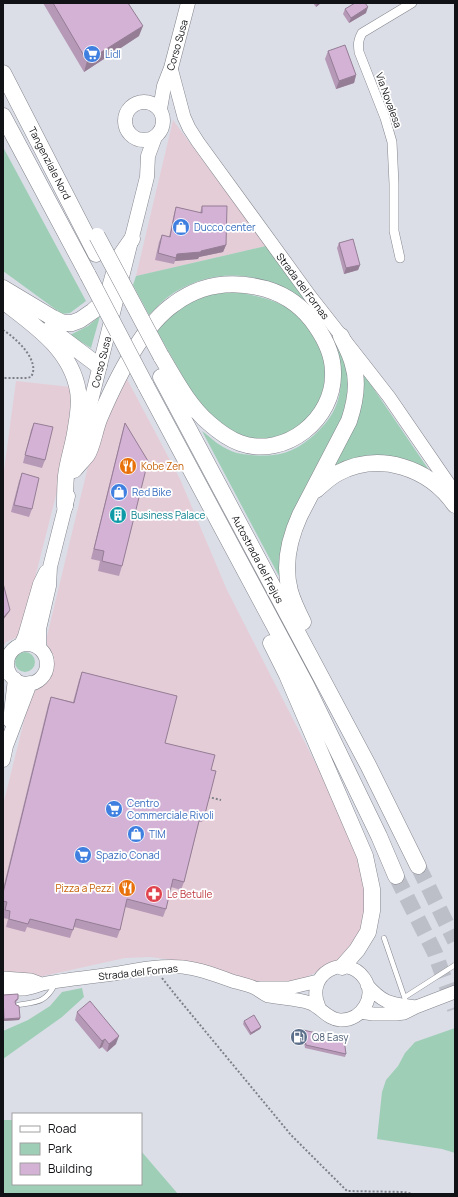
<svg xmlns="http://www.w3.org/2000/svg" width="458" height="1197" font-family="Manrope,sans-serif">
  <rect width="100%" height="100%" fill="#dbdee7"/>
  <path fill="#e5cdd7" d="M173,120L266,246L136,276Z
    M127,379L180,479L227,590L320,772L356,853L367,899L360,935L341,957L327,967L311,975L290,983L273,984L251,981L181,961L150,957L125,958L39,977L3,974V805L28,705L37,687L44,681L51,673L54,656L50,652L47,644V636L91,454L100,430Z
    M16,381L71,387L73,399L67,452L22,629L18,637L6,642L3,647V478Z"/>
  <path fill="#9fceb7" d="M3,147L86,301L70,313L62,314L3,271Z
    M266,246L307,302C265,273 221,265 175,292C165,298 157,307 149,315L133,285L136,276Z
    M235,292C253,295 269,298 284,306C337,334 341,413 281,435C267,440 251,441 237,435C231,432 209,414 203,409C195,401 189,389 184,379C175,363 166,347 157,331L170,316L189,303L212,294Z
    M100,316L91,348L70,335L88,326Z
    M337,345L346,365L349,387L346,409L280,578L202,431C210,437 218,445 227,449C234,453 242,454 250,455C261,456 273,456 284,453C303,448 327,426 335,408C344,388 341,365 337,345Z
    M361,370L431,473L411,462L330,471Z
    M15 662a10 10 0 1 1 20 0a10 10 0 1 1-20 0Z
    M82,988L84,997L62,1017L3,1059V1031L28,1020L50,1006L62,992Z
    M455,1028V1153L442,1149L377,1139L382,1092L386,1080L398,1066L405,1053L415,1042Z
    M3,1120H13V1184H141V1151L178,1194H3Z"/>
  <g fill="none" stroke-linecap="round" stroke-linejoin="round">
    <path stroke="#bdbfc8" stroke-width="16" stroke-dasharray="16 8" stroke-linecap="butt" d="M418,866L455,941
      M396,876L435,953L455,1009"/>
    <g stroke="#83858d" stroke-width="5.5">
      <path id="lane" d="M384,938L405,999L406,1005
        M405,997L455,965
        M18,1005C36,1002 46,1003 55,984"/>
    </g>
    <g stroke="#83858d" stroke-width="10">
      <path id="street" d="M400,258L394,231V184L392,142L385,118L359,52C358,44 358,40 362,33L412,3
        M3,658L12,652
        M3,675L10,674"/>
    </g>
    <g stroke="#83858d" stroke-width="14">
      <path id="secondary" d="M171,68L184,117L189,128L198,142L310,296L368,370L389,397L455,493
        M3,978L31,980L39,983
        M367,985C385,1005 391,1003 416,1007
        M260,988H289L318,981
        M3,990C10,989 17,989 24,989C30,988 36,986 42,984C67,979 94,977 119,973C140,969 162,965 183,967C200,969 216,975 232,981C239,983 248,985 255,988C259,990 263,994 268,996C273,997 278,997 283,998C292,999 301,1000 310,1003C322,1008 327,1019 340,1020C362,1021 377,996 364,978C345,952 304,974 319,1007
        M361,1012L373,1014H396L404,1013L416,1007L455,992"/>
    </g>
    <g stroke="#83858d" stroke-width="15">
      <path id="primary" d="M125 121a19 19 0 1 1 38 0a19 19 0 1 1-38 0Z
        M160,109L164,86L171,68L188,3
        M79,449L147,177L148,156L155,137
        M7 664a20 20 0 1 1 40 0a20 20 0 1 1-40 0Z
        M21,645L25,636L40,584L46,572
        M39,648V629L49,586L50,567L68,496
        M10,721L15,679
        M3,760L6,746L30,683"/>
    </g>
    <g stroke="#83858d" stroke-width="17">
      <path id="highway" d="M3,73L96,254
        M3,116L88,275
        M3,288L53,318L63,323H72L80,320L93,311L104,301L109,291L118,259L132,239
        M3,301C34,325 71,349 78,391C80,402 78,416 76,427C74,444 68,459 66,476C65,486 65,496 65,506
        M50,329L99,366
        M161,377L368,765L418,866
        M145,384L306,685L379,836L396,876
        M74,470C78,465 83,460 87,455C93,446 95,428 100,417C115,382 142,326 174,304C202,283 233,280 266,289C286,295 304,308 316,326C325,339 333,355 333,372C335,419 285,459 240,443C229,439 218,431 209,423C188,405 175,379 161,356
        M316,490C323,484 330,477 338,473C380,451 429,468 455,505
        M303,622C298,612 293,602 290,591C283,565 289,539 300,515L349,421C355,403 359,383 353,365C351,355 345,345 341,336
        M271,643L287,675L365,856L372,889V911L368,932L357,950L342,967"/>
    </g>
    <path stroke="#7e8087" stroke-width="2" stroke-dasharray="2 2" stroke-linecap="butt" d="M3,330C16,338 41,361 31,377L27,378H3
      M208,797L221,800
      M162,978L177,997L291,1135L347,1191L404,1192L413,1194"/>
    <use href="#lane" stroke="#fff" stroke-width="4.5"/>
    <use href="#street" stroke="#fff" stroke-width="9"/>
    <use href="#secondary" stroke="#fff" stroke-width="13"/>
    <use href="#primary" stroke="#fff" stroke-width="14"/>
    <use href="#highway" stroke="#fff" stroke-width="16"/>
    <g stroke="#83858d" stroke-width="17" stroke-linecap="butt">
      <path id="highway-bridge" d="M97,236L161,356
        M88,275L145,384"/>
    </g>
    <use href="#highway-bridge" stroke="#fff" stroke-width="16"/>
  </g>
  <path fill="#b699b7" d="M43,3H128L139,36L84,72Z
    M313,3H321L316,7Z
    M345,9L366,13L349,23L343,14Z
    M328,51L356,75L354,83L336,89L325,59Z
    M202,206L226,245L223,252L199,257L198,259L175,261L174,264L155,260L159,242L162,235L169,237L174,214L176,207L200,213Z
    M339,243L360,265L358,270L344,274L337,248Z
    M34,423L45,460L42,468L23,463L31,430Z
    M125,423L122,566L119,576L98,571L100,561L91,559L122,433Z
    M22,473L32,509L29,517L11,512L19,481Z
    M82,672L165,743L211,770L205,814L202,822H199L184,882L181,890L171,887L166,909L163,917L125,907L120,930L117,938L74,927L70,938L27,927L25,932L6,927L8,919L3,918V915L4,910H3V889L48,705L51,697L73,702L79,680Z
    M3,995L18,999L17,1001L15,1003L20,1018L19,1020L3,1021Z
    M77,1012L116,1044L107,1052L102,1047L99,1049L75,1020Z
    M244,1021L261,1027L260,1029L250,1035L243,1024Z
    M303,1030L346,1054L345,1057L305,1048L302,1032Z"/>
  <path fill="#947d95" d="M317,3H321L316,7Z
    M368,7L366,13L349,23L351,18Z
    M143,26L139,36L84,72L87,61Z
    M356,75L354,83L336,89L339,81Z
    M226,245L223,252L199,257L198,259L175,261L177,254L201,251Z
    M360,265L358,270L344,274L346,268Z
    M10,610L9,612L3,620V618Z
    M20,1018L19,1020L3,1021L4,1019Z
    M261,1027L260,1029L250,1035L251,1033Z
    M119,1036L116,1044L107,1052L109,1044Z
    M105,1039L102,1047L99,1049L102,1041Z"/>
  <path fill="#d4b2d5" stroke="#947d95" d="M53,3H128L143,26L87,61Z
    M355,3H365L368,7L351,18L345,9Z
    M345,45L356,75L339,81L328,51Z
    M202,206H227L226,245L201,251V252L177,254L176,258L158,253L162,235L170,237L176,207L202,213Z
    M353,239L360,265L346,268L339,243Z
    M34,423L53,427L45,460L25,455Z
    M125,423L148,461L122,566L102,561L104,551L94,549Z
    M22,473L39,478L32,509L14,505Z
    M3,583L10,610L3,618Z
    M82,672L177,696L165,743L215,755L211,770L216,771L205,814L201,813L184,882L173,879L166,909L127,899L120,930L76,919L73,930L30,919L28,924L9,919L10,911L5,910L7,902L3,901V893L51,697L74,703Z
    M18,994V999L16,1000L15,1002L16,1005L19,1006L20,1018L4,1019L3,995Z
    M90,1001L119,1036L109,1044L105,1039L102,1041L77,1012Z
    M254,1015L261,1027L251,1033L244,1021Z
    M303,1030L344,1039L346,1054L306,1045Z"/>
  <defs>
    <g id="supermarket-disc" transform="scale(0.9)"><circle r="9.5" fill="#3f7fe0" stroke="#fff"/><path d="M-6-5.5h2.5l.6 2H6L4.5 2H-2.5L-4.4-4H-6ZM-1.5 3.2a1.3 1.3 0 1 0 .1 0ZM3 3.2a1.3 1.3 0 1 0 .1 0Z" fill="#fff"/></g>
    <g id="shop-disc" transform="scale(0.9)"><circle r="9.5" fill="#3f7fe0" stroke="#fff"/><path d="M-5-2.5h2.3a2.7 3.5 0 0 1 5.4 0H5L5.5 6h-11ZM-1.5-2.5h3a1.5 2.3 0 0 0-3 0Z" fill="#fff"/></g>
    <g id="restaurant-disc" transform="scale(0.9)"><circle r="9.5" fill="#e8710a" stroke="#fff"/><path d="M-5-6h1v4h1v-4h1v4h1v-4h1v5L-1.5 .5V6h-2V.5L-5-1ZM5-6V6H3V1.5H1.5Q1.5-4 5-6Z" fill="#fff"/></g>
    <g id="building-disc" transform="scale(0.9)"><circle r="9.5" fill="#0f9aa8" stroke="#fff"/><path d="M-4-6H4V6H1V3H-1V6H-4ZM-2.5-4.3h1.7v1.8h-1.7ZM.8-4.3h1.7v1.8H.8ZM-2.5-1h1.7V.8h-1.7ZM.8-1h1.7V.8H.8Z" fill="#fff"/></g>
    <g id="pharmacy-disc" transform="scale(0.9)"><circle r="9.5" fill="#e0444e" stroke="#fff"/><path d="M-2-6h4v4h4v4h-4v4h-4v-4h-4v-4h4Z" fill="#fff"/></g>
    <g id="fuel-disc" transform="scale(0.9)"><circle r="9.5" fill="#5c6f8a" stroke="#fff"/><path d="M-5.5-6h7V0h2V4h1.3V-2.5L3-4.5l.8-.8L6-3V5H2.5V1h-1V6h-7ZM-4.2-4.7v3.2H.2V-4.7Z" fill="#fff"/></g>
  </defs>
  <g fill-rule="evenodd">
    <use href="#supermarket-disc" x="92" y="54"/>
    <use href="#shop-disc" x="181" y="227"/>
    <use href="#restaurant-disc" x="128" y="466"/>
    <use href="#shop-disc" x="119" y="492"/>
    <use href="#building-disc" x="118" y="515"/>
    <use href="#supermarket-disc" x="114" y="809"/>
    <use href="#shop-disc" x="136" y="834"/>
    <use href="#supermarket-disc" x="83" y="855"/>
    <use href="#restaurant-disc" x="127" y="888"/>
    <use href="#pharmacy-disc" x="154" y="894"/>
    <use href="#fuel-disc" x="299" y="1037"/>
  </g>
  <g text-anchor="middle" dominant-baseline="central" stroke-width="3.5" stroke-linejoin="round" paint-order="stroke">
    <g font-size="10" fill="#111215" stroke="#fff">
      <text transform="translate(177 45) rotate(-74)">Corso Susa</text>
      <text transform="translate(389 100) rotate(70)">Via Novalesa</text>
      <text transform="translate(50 163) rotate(63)">Tangenziale Nord</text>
      <text transform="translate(303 286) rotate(53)">Strada del Fornas</text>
      <text transform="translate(101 362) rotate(-76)">Corso Susa</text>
      <text transform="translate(258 559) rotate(62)">Autostrada del Frejus</text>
      <text transform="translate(138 972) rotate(-6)">Strada del Fornas</text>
    </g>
    <g font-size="10" fill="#366cbe" stroke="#fff" text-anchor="start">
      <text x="105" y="54">Lidl</text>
      <text x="194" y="227">Ducco center</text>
      <text x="132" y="492">Red Bike</text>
      <text x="127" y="803">Centro<tspan x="127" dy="12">Commerciale Rivoli</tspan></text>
      <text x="149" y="834">TIM</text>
      <text x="96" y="855">Spazio Conad</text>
    </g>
    <g font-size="10" fill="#c56008" stroke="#fff" text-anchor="start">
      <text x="141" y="466">Kobe Zen</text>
      <text x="114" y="888" text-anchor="end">Pizza a Pezzi</text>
    </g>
    <g font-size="10" fill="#0d838f" stroke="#fff" text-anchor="start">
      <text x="131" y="515">Business Palace</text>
    </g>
    <g font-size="10" fill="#be3a42" stroke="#fff" text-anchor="start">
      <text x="167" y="894">Le Betulle</text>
    </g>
    <g font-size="10" fill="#4e5e75" stroke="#fff" text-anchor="start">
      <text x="312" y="1037">Q8 Easy</text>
    </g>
  </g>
  <rect width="458" height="1197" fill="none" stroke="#111215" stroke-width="8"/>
  <rect x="12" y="1113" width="130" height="72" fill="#ffffff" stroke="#a0a0a1"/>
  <rect x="20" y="1126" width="20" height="6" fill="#ffffff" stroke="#a0a0a1"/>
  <text x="48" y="1133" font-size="12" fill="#111215">Road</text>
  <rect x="20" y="1143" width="20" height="12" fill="#9fceb7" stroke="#a0a0a1"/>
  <text x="48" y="1153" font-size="12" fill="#111215">Park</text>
  <rect x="20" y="1163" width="20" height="12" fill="#d4b2d5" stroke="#a0a0a1"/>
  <text x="48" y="1173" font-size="12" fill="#111215">Building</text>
</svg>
